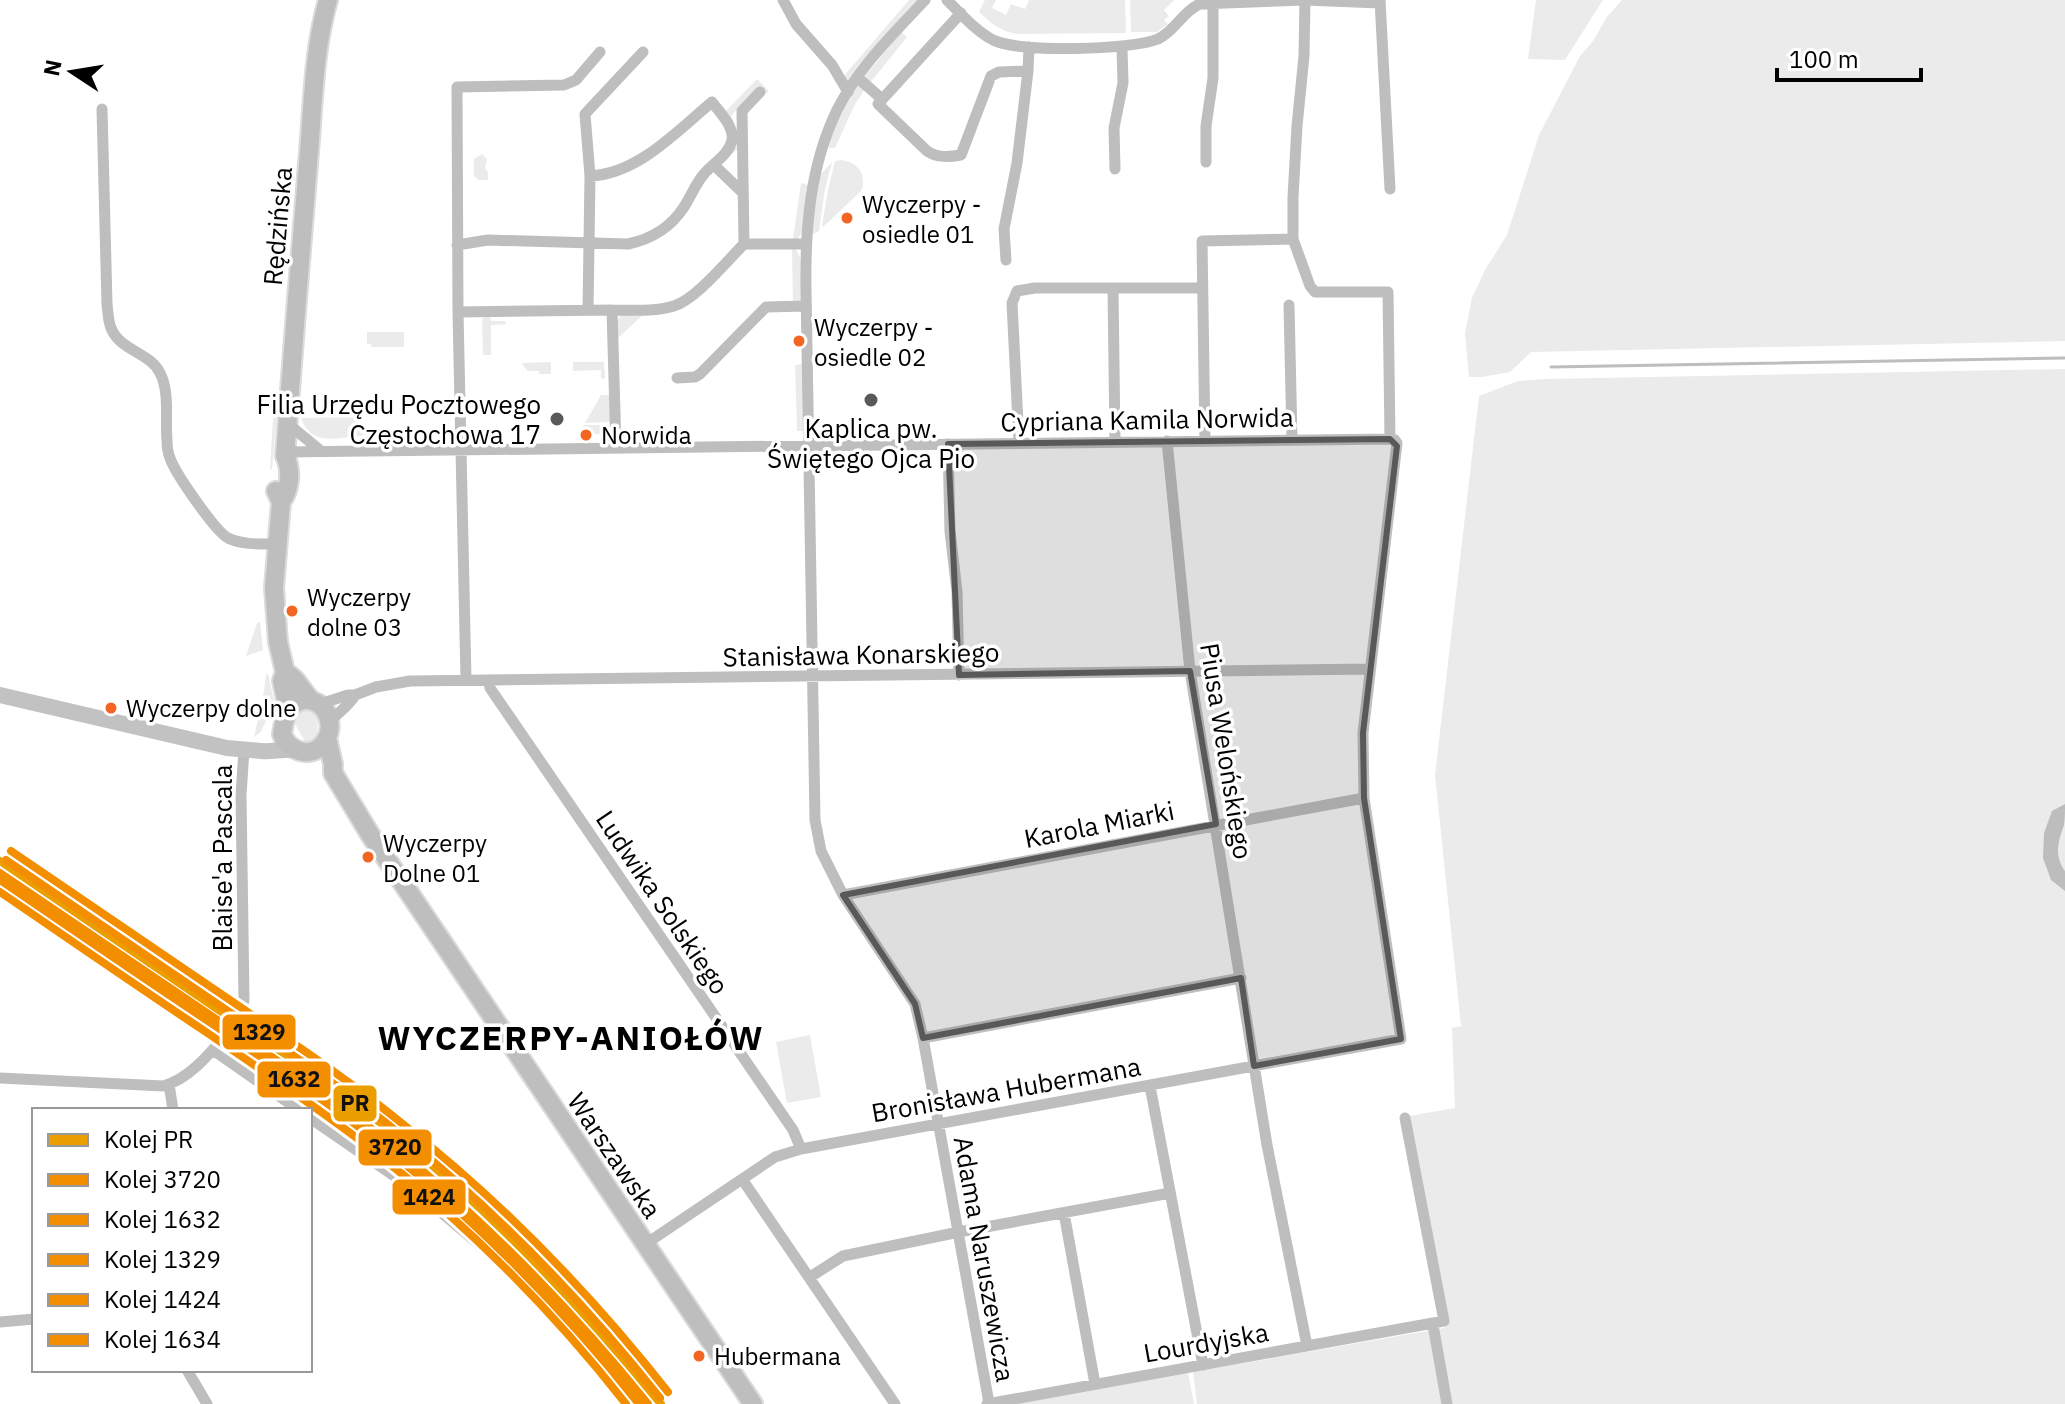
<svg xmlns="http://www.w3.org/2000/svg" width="2065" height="1404" font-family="'IBM Plex Sans',sans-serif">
  <rect width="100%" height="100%" fill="#fff"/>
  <path fill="#ebebeb" d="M909,0H919L850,82L845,81L843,77Z
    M985,0H996L992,8L1006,15L1011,4L1025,9L1029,0H1125L1126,33L1016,34L1005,31L994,25L979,12Z
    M1130,0H1174L1164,10L1169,16L1164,20L1168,24L1157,32H1131Z
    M1536,0H1603L1565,60L1528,59Z
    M1622,0H2065V341L1531,352L1510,372L1482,377H1469L1465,333L1472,298L1485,270L1507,235L1539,135L1580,56L1594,40L1606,18Z
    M901,32L907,37L870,83L866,79V75Z
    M757,79L769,91L766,94L758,87L731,116L738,133L739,148L721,163L733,144L725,112Z
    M862,85L865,89L855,104L835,148H829C831,126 845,105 857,86Z
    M482,154L487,159L485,168L488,173V180H479L474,176V159Z
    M841,160C858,162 866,173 862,190L823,227L822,225L828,190L835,161Z
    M832,162L825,189L819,231L813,234L811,231L820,175Z
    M801,183L808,185L802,232L798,239H793Z
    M792,249L796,250L800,257L801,301L793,303Z
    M645,313L617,339V321L621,315Z
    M487,315H490L491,321H505L506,324L491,325V355H483L482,319Z
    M367,332H404V347H371V344H367Z
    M551,362V374H539V371H528L521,363Z
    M604,362L605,379L601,378V370L573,371V362Z
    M803,364L804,431H797L795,365Z
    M2065,369V1404H1197L1193,1372L1444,1328L1447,1325L1409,1116L1455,1108L1452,1028L1461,1026L1435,775L1479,396L1518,381L1546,379Z
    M279,391L272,469H270L274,403Z
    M601,395H610L611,422L585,423Z
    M350,417L362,418L363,436C338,437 312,448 301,418Z
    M584,425H611V434H582V428Z
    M260,622L263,650L246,656L257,623Z
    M268,673L274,701L269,714H267L268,716L261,732L254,737L264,691L266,675Z
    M302,708L311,710L318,718L317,739L314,743L306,744L294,722L297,711Z
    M810,1035L821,1097L787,1103L776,1042Z
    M1188,1372L1194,1404H1016Z"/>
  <path fill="#bdbdbd" d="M2065,804C2065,811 2065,818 2064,825C2058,841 2054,856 2065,871V891L2051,880L2043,858L2044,833L2052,811Z"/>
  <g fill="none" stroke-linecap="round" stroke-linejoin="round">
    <path stroke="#bdbdbd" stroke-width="3" d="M1551,367L2065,358"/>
    <g stroke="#dbdbdb" stroke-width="22">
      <path id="primary" d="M276,491L281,502L274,588L278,642L285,672L282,681L288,709
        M281,502C290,490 292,470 285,456C292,359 300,261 308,164C313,110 313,52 328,0
        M285,672C297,678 301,690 311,700
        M303,700C326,698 337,725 324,743C311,760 288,751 282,734C285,717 285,706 303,700Z
        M327,738L333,764V773L371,836L753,1404"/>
    </g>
    <path stroke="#bebebe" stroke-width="11" d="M783,0L796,24L832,65L848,92
      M925,0C893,34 858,68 837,110C810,166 805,228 806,289L815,820L821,851L843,895L915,1004L923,1038L989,1403
      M947,0C961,14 976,31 993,40C1020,53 1131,50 1158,39C1175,31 1183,11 1200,4L1305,0L1380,3
      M1305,0L1304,56L1297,126L1293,197V239L1310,286L1315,292H1388L1390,439
      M1380,0L1390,189
      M961,13L878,104L927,151C937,158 949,157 961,155L991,76L999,72L1028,71
      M858,78L882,99
      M102,109L107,304C108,312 108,321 111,328C120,351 150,352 160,373C170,392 165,419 167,440C167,446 168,453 170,458C175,473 215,531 228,538C242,545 261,544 277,544
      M1206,162V126L1213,78V4
      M714,165L743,193
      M1115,169L1114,128L1123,83L1122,47
      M744,244L742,111L760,92
      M457,245L488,240L628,244C652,239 671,227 684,207C691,196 696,183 704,174C713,163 729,155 732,140C734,126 720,113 712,102C677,131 638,174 590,176
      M1006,260L1004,229L1017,163L1028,71L1029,47
      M1113,289L1115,442
      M1289,305L1292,440
      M588,310L590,176L585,114L643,52
      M612,310C632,310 654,312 674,306C696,299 726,262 744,244H806
      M458,312L612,310L616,448
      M677,378L695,377L700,374L766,307L806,306
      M287,423L321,451
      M1167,441L1190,671L1267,1145L1307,1346
      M1205,441L1202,241L1293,239
      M1019,443L1012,303L1017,291L1035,288H1202
      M948,444L950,531L957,592L959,675
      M285,452L1390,439L1395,440L1397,443L1363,733L1364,798L1401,1039L801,1149L775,1157L644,1245
      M466,680L458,312L457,87L564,85L576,80L600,52
      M489,680L490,688L793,1130L801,1149
      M320,704L348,695H355L376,687L410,681L1369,669
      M329,723C337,713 349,706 355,695
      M843,895L1364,798
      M240,1014L244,1000L241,795L244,750
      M923,1038L1241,978
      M213,1050L299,1110
      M0,1078L163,1086C190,1079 211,1052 228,1032
      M169,1084L173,1110
      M1150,1086L1203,1365
      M310,1118L416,1191L520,1279L633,1404
      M742,1179L895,1404
      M1064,1213L1095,1384
      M810,1277L843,1256L959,1232L1170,1193
      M0,1322L34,1319
      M1433,1325L1447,1404
      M187,1370L207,1404
      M987,1404L1444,1321L1405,1118"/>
    <path stroke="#c2c2c2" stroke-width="16" d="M0,695L227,748C239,749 250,750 261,751C271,752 283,749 295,750"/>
    <use href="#primary" stroke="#bebebe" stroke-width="18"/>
    <g stroke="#fff" stroke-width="14">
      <path id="rail-1" d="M0,861C73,911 147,961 220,1011C281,1051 342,1091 398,1137C496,1216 582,1307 661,1404"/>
    </g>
    <g stroke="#fff" stroke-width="14">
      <path id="rail-2" d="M0,873C72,922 144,971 216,1019C276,1060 337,1100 393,1146C487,1223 572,1310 648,1404"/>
    </g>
    <g stroke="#fff" stroke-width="14">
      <path id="rail-3" d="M0,880C70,928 140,976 211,1023C271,1064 332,1104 388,1150C481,1226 565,1310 639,1404"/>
    </g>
    <g stroke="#fff" stroke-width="14">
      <path id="rail-4" d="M6,860C78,909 150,958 222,1007C282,1048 343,1088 400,1134C497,1212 583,1301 660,1398"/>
    </g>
    <g stroke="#fff" stroke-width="14">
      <path id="rail-5" d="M0,892C69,939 137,986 206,1032C264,1072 323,1111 379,1155C470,1228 554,1312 626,1404"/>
    </g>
    <g stroke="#fff" stroke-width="14">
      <path id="rail-6" d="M11,851C83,900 155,949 227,998C287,1039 348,1079 404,1125C503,1203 590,1293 668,1392"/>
    </g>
    <use href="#rail-1" stroke="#eb9e00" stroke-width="8"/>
    <use href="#rail-2" stroke="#f28e00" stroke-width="8"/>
    <use href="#rail-3" stroke="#f28e00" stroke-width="8"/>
    <use href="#rail-4" stroke="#f28e00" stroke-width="8"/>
    <use href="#rail-5" stroke="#f28e00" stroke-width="8"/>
    <use href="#rail-6" stroke="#f28e00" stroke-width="8"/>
  </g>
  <path fill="#595959" fill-opacity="0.2" stroke="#595959" stroke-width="6" stroke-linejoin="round" d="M1390,439L1397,446L1363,733L1364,798L1401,1039L1254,1066L1241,978L923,1038L915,1004L843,895L1216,824L1190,671L959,675L948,444Z"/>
  <g fill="#f26522" stroke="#fff" stroke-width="3">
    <circle cx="847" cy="218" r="7"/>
    <circle cx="799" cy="341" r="7"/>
    <circle cx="586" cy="435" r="7"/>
    <circle cx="292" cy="611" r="7"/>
    <circle cx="111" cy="708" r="7"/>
    <circle cx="368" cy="857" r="7"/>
    <circle cx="699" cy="1356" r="7"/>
  </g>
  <g fill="#595959" stroke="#fff" stroke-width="3">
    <circle cx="871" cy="400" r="8"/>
    <circle cx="557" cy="419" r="8"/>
  </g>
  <g text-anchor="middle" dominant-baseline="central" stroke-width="7" stroke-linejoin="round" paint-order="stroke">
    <g font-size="24" fill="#000" stroke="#fff" text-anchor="start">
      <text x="862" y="204">Wyczerpy -<tspan x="862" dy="30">osiedle 01</tspan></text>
      <text x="814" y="327">Wyczerpy -<tspan x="814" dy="30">osiedle 02</tspan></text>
      <text x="601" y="435">Norwida</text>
      <text x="307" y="597">Wyczerpy<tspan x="307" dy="30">dolne 03</tspan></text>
      <text x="126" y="708">Wyczerpy dolne</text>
      <text x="383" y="843">Wyczerpy<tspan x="383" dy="30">Dolne 01</tspan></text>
      <text x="714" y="1356">Hubermana</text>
    </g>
    <g font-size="26" fill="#000" stroke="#fff">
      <text transform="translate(277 226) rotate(-85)">Rędzińska</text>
      <text transform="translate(1147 419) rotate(-1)">Cypriana Kamila Norwida</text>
      <text transform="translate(861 654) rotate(-1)">Stanisława Konarskiego</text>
      <text transform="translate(1227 751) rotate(81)">Piusa Welońskiego</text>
      <text transform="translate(1099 824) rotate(-11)">Karola Miarki</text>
      <text transform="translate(222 858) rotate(-90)">Blaise'a Pascala</text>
      <text transform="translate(663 902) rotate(56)">Ludwika Solskiego</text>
      <text transform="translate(1006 1089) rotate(-10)">Bronisława Hubermana</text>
      <text transform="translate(615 1155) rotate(56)">Warszawska</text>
      <text transform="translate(985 1259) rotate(80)">Adama Naruszewicza</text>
      <text transform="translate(1206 1342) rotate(-10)">Lourdyjska</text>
    </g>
    <g font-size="26" fill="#000" stroke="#fff" text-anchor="end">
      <text x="541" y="404">Filia Urzędu Pocztowego<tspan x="541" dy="30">Częstochowa 17</tspan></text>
      <text x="871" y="428" text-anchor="middle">Kaplica pw.<tspan x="871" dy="30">Świętego Ojca Pio</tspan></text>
    </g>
    <g font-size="34" font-weight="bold" letter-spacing="2" fill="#000" stroke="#fff">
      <text x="571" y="1037">WYCZERPY-ANIOŁÓW</text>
    </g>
  </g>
  <g stroke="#fff" stroke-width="3">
    <rect x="221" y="1013" width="76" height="38" rx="8" fill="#f28e00"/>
    <rect x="256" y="1060" width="76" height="39" rx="8" fill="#f28e00"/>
    <rect x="332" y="1084" width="46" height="39" rx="8" fill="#eb9e00"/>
    <rect x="357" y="1128" width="76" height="39" rx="8" fill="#f28e00"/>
    <rect x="391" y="1178" width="76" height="38" rx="8" fill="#f28e00"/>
  </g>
  <g font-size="22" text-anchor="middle" font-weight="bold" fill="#111">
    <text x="259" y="1040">1329</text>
    <text x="294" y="1087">1632</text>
    <text x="355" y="1111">PR</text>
    <text x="395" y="1155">3720</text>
    <text x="429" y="1205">1424</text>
  </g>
  <rect x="32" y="1108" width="280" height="264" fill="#ffffff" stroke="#999999" stroke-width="2"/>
  <rect x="48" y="1134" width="40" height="12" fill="#eb9e00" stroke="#999999" stroke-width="2"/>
  <text x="104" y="1148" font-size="24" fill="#000000">Kolej PR</text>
  <rect x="48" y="1174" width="40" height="12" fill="#f28e00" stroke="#999999" stroke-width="2"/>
  <text x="104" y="1188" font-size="24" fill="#000000">Kolej 3720</text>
  <rect x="48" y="1214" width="40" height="12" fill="#f28e00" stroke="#999999" stroke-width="2"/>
  <text x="104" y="1228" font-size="24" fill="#000000">Kolej 1632</text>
  <rect x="48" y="1254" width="40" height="12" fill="#f28e00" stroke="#999999" stroke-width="2"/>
  <text x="104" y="1268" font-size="24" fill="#000000">Kolej 1329</text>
  <rect x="48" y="1294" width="40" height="12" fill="#f28e00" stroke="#999999" stroke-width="2"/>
  <text x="104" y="1308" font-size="24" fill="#000000">Kolej 1424</text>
  <rect x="48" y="1334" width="40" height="12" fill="#f28e00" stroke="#999999" stroke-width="2"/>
  <text x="104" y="1348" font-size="24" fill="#000000">Kolej 1634</text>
  <g transform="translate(72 72) rotate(282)" stroke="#ffffff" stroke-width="6" paint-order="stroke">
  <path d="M0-6L14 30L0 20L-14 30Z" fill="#000000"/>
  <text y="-12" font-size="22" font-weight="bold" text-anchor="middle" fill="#000000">N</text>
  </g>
  <path d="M1777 68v12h144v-12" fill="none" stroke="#000000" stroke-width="4"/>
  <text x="1789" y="68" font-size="24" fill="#000000" stroke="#ffffff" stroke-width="6" paint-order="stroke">100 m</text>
</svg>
